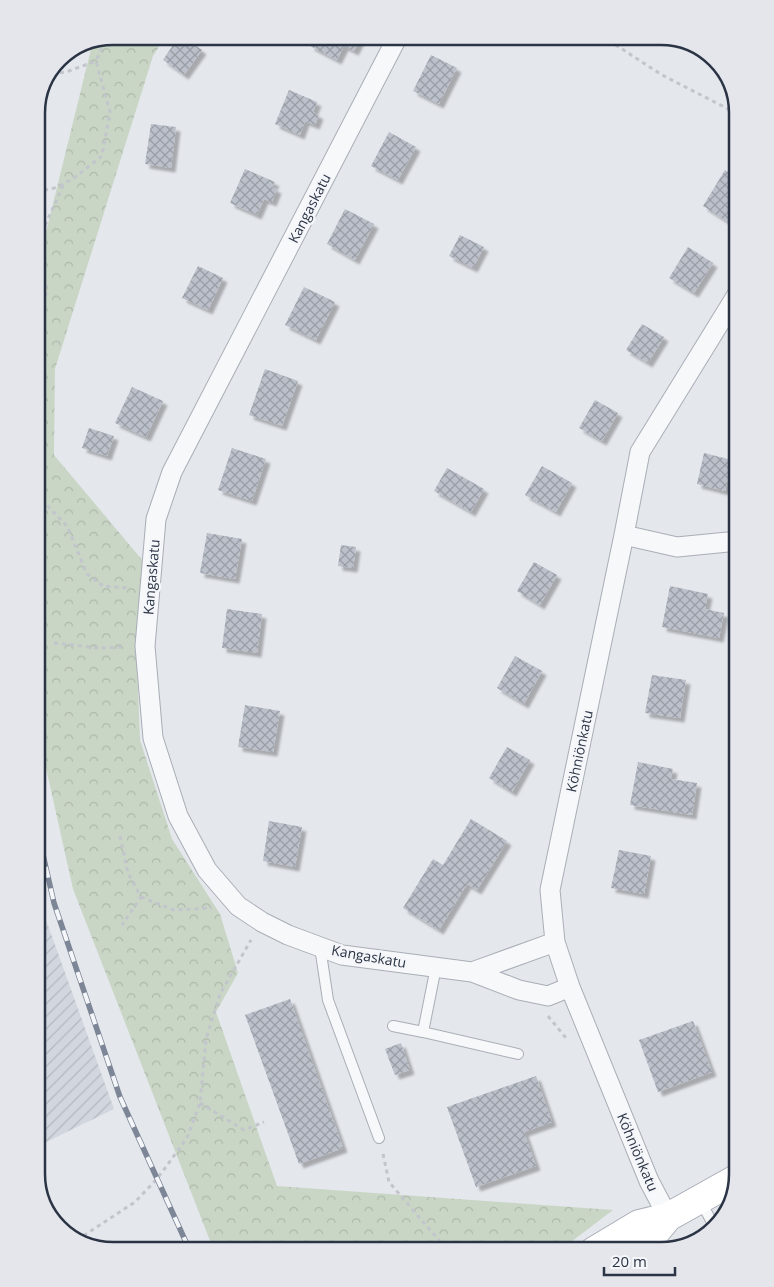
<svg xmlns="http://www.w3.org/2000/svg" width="774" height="1287" font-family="'Open Sans',sans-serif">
  <defs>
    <pattern id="industrial-furrows" width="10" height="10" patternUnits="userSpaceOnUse" patternTransform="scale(1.25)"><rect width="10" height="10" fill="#d2d6de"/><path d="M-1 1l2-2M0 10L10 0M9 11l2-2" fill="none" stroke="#b4b8c0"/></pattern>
    <pattern id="forest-crowns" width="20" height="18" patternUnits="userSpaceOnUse" patternTransform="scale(1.25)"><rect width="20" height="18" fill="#c9d6c5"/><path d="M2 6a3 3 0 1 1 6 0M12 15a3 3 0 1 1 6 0" fill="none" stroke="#adb8ab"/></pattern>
    <pattern id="building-cross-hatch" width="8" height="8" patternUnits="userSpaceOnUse" patternTransform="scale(1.25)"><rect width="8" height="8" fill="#bbc0ca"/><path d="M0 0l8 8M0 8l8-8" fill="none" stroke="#989da6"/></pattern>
    <filter id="shadow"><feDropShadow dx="4.5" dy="4.5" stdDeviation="1" flood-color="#0004"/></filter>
  </defs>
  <rect width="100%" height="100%" fill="#e4e7ec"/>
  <path fill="url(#industrial-furrows)" d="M36,892L114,1109L36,1147Z"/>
  <path fill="url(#forest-crowns)" d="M113,36H166L153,56L55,369L54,455L143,561L136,639L140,740L172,839L220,914L238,973L216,1012L277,1186L613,1210L559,1251H214L73,889L38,732L36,718V273L92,45Z"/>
  <path fill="url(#building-cross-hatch)" filter="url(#shadow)" d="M179,36H182L202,50L184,75L163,60Z
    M315,36H362L354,51L344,46L337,60L310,46Z
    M431,55L457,68L439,104L413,91Z
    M289,90L317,102L313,112L319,115L315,125L305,121L300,135L275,124Z
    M151,124L176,127L171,168L145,164Z
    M389,132L416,147L398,180L371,166Z
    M245,169L275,182L272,187L277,189L272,202L264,199L257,215L230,203Z
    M725,170L738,178V219L734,226L703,206Z
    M345,209L374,224L355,260L327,244Z
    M460,235L484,247L473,268L449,256Z
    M688,247L713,263L694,293L669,278Z
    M198,266L223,278L208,310L182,298Z
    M304,287L335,302L316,340L285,325Z
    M642,324L664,337L648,363L626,350Z
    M265,369L298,381L282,426L249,415Z
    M132,387L163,401L146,437L115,423Z
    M595,400L618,413L602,441L579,428Z
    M89,428L114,436L107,456L82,448Z
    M232,448L266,459L252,501L218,490Z
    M704,453L732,460L725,491L697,484Z
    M542,466L572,483L556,512L525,495Z
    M447,468L484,489L471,512L434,491Z
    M207,533L242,539L235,579L200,573Z
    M341,545L356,547L353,568L338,566Z
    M534,562L557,575L540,605L517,591Z
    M670,586L708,594L705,609L724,613L719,638L662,627Z
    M227,609L262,614L257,653L222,648Z
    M515,656L542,671L524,704L497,688Z
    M652,675L686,680L680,718L645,713Z
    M245,705L280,711L273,752L238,747Z
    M507,747L530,760L512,792L489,778Z
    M638,762L673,769L671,779L697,783L692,815L630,805Z
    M471,819L507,841L477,890L467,884L439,930L403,908L433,859L443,865Z
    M269,821L302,827L295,867L263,861Z
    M619,850L651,856L644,894L611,888Z
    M290,999L343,1148L299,1164L245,1015Z
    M693,1021L712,1072L658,1092L639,1040Z
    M401,1043L410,1070L395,1075L385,1049Z
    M536,1076L552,1122L524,1132L536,1166L476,1187L447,1107Z"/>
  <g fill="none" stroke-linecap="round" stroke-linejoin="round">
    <g stroke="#a9aeb7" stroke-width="12">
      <path id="lane" d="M320,947L328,1000L379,1138
        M436,967L423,1032L518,1054
        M393,1026L423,1032
        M700,1200L714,1226"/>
    </g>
    <g stroke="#a9aeb7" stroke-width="21">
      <path id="street" d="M398,36L172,472L156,519L145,646L153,738L178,816L207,870L238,906L262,922L288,935L342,955L472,972L519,990L548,996L570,987
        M624,535L677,547L738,541
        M472,972L555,942
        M668,1217L649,1181L570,987L555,942L550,890L624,535L640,452L738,293"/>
    </g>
    <g stroke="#a9aeb7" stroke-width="30">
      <path id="secondary" d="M594,1251L639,1224L668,1217L736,1179
        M640,1251L668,1217"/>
    </g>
    <path stroke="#c2c5cb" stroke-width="3" stroke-dasharray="4 4" stroke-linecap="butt" d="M602,36L662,75L738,114
      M52,74L66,72L96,61
      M36,190C61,193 83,170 102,156L110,112L96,61L106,39
      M36,335L46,293L41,234L64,184
      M36,441L43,417L36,382
      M36,494L67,526L87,574L103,586L129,588
      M54,643L99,648L124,647
      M120,836L128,873L141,897L122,925
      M141,897L174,910L212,908
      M548,1016L566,1038
      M200,1103L244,1130L264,1122
      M383,1154L389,1182L448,1251
      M77,1240L135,1202L157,1179L187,1138L200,1103L206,1039L220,994L251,940"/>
    <use href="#lane" stroke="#f7f8fa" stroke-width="10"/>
    <use href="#street" stroke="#f7f8fa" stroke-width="19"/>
    <use href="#secondary" stroke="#fff" stroke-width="28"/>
    <g stroke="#7d8696" stroke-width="5.5">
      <path id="rail" d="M36,824L54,903L120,1097L190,1251"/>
    </g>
    <use href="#rail" stroke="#f4f6f9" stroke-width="4" stroke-dasharray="11" stroke-linecap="butt"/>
  </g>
  <g text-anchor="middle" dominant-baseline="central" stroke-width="5" stroke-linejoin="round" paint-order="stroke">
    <g font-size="14" fill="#2b3445" stroke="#f4f6f9">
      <text transform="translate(309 208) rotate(-63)">Kangaskatu</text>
      <text transform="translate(151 577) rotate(-85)">Kangaskatu</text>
      <text transform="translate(579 751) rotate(-78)">Köhniönkatu</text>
      <text transform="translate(369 956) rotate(10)">Kangaskatu</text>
      <text transform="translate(638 1152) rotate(67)">Köhniönkatu</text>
    </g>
  </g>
  <path d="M0 0H774V1287H0ZM113 45H661A68 68 0 0 1 729 113V1174A68 68 0 0 1 661 1242H113A68 68 0 0 1 45 1174V113A68 68 0 0 1 113 45Z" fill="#e4e6eb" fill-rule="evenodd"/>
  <path fill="none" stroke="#2b3445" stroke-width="2.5" d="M113 45H661A68 68 0 0 1 729 113V1174A68 68 0 0 1 661 1242H113A68 68 0 0 1 45 1174V113A68 68 0 0 1 113 45Z"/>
  <path d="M604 1267v8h71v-8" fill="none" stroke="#2b3445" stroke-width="2.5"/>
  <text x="612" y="1267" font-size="15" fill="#2b3445" stroke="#f4f6f9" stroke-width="4" paint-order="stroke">20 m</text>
</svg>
